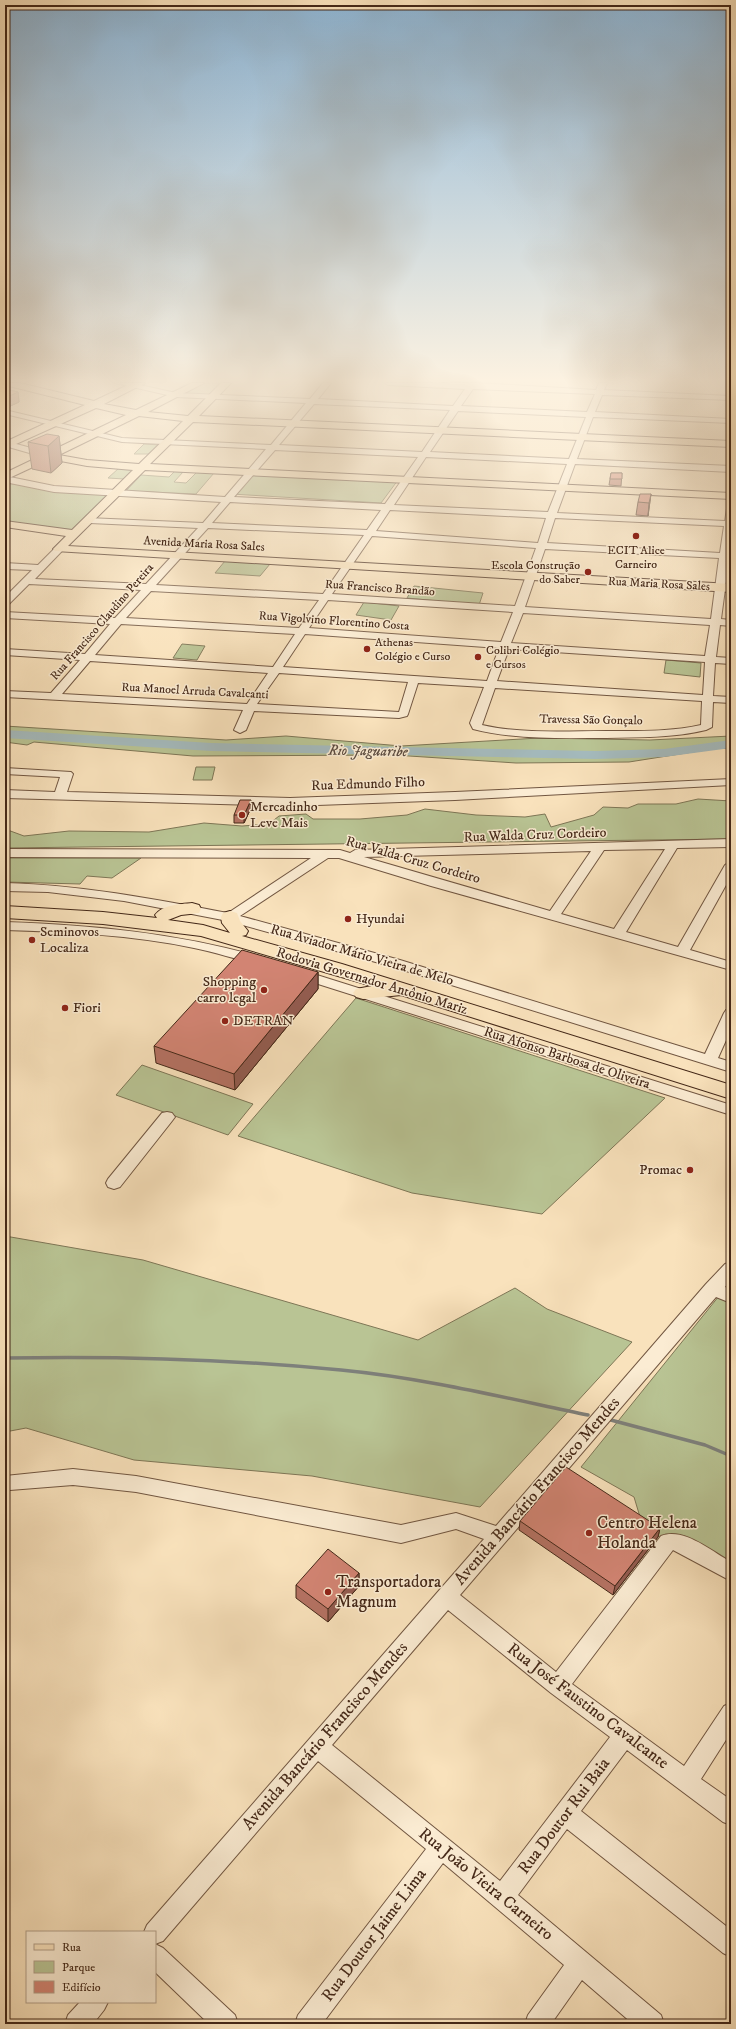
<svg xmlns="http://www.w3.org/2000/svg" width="736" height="2029" font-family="'IM FELL DW Pica',serif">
  <rect width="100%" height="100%" fill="#f9e2bc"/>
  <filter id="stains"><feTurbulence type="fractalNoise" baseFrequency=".005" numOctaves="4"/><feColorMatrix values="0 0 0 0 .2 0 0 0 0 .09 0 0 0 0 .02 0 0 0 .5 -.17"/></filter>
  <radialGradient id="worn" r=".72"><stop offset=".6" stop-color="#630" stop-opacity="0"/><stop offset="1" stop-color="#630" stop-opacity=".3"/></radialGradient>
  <path fill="#b9c494" stroke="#7e7656" d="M201,383H219L208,396L175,395Z
    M144,444L160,445L149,454H134Z
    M119,468L135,469L124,479L108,478Z
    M175,471L183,472L174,482L186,483L197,472L214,473L196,494L126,491L141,475L169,477Z
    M249,473L398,480L381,503L231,494Z
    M5,483L36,487L116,491L73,534L5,523Z
    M225,561L270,564L260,576L215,573Z
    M414,586L483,593L479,605L407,598Z
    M364,602L399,606L391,620L356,615Z
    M182,644L205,646L197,660L173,658Z
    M666,660L701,663L700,677L664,673Z
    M5,726L226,740L286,736L401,746L539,738L650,740L731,736V749L718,748L629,762L516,763L394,755L193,756L34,742L27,745L5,742Z
    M196,767H215L212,780H193Z
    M698,799L731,801V839L5,848V829L24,836L69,831L149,832L204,823L242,826L269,824L279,816L306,814L313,819H360L407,815L425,809L476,815L525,817L545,814L551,827L594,815L603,807L628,808L638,804H676Z
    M5,858H141L112,878L87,876L80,884L5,882Z
    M356,998L665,1098L542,1214L412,1193L238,1136Z
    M142,1065L253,1104L228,1135L116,1095Z
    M5,1236L143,1260L418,1340L515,1288L547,1309L632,1342L480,1507L312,1476L134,1460L26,1428L5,1432Z
    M719,1296L731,1301V1419L729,1423L731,1424V1577L643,1527L634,1497L581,1467Z"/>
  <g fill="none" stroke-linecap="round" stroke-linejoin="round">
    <path stroke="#7e807b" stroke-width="3.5" d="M5,1358C117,1356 229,1359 341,1370C424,1378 506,1398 588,1415
      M607,1419L705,1445L731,1456"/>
    <path fill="#a4babd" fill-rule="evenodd" d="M5,730L211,743L596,751L664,749L731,740V748L664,757L596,759L211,751L5,738Z"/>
    <g stroke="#715641" stroke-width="2">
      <path id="minor" d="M115,383H131L176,393L310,399L323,383H331L318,399L453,406L465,389L388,385L385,383H476L596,390L599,383H607L604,390L731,396V400L602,395L595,412L731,419V423L593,417L577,459L731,466V472L575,464L557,513L725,521L727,509L731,506L730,553L731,559H729L721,619L731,620V626L720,625L716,657L731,658V664L715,663L713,696L731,697V703L713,702L712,727L706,730C674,738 639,737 606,738C562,738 516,740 473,729L470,723L484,687L418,683L408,714L407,716L399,718L254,711L246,730L240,733L234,730L243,710L5,697V691L51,693L80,660L5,655V649L85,654L110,624L5,618V612L115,618L141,590L29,584L8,605L5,606V597L32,570L5,569V563L38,565L56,547H62V551L35,579L146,584L198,528L90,523L85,520L87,518L203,523L221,502L54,492L5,482V476L54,486L225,497L266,449L122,442L5,414V410L122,438L271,445L306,403L176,397ZM473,389L595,394L587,412L461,406ZM314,404L450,410L422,452L279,445ZM458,411L586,417L569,459L430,452ZM275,450L418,457L385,504L234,497ZM426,457L567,464L548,512L394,505ZM230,502L381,510L367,530L212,523ZM390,510L546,518L538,543L376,531ZM555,518L724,526L720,553L547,543ZM208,528L364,535L323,594L156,585ZM372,536L536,548L515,606L332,594ZM545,549L719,558L711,619L525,607ZM151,591L319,600L299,628L126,618ZM328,600L513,612L501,642L309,628ZM523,613L710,625L705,656L511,643ZM121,624L295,634L273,667L95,655ZM305,634L499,648L487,681L283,667ZM509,649L705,662L703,695L497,681ZM90,661L268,673L247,704L62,694ZM279,673L408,682L399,712L257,704ZM495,688L702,701L701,725C670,732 637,731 607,731C566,731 522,734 482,725Z
        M5,441L50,453L51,455L47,458L5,446Z
        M5,768L71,772L73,774L67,792L290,798L455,792L731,779V785L455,800L290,806L5,798V790L55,792L60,777L5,774Z
        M731,839V847L677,848L626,932L678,947L725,865L731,861V876L690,950L731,962V970L431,886L339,858H328L240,916L400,960L705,1054L724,1013L726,1010L731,1009V1029L718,1058L731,1062V1072L390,966L228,921L124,901L48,892L5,891V883C81,885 154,899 228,913L311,858L5,857V849L340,850L350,853L355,850ZM665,849L614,929L561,914L604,850ZM591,851L550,911L364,857Z
        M5,922C92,925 177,933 261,957L263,960L261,963L256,964C235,959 215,952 194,948C132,935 68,932 5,930Z
        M301,970L731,1105V1115L296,977L294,974L296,971Z
        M167,1112L172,1113L175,1117L172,1121L120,1187L114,1189L108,1187L106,1183L108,1179L162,1113Z
        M731,1262V1279L725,1287L731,1289V1303L716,1297L460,1595L556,1672L661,1536C684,1527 711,1551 731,1562V1581L673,1550L572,1684L684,1766L724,1706L731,1703V1732L701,1779L731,1800V1825L723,1822L627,1750L581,1811L731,1930V1957L723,1953L567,1829L518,1895L661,2015L664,2024H633L582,1980L551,2024H525L528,2015L564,1965L443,1863L322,2024H295L298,2015L426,1849L318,1761L163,1941L155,1944L163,1948L235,2015L238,2024H209L155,1972V1932H144L147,1925L484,1539L456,1529L401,1543L136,1492L73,1485L10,1490L5,1488V1476L73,1469L136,1476L401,1525L456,1513L496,1526L706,1284L725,1264ZM448,1610L551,1693L610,1737L500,1881L332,1745Z
        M80,2002H108L104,2010L93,2024H65L68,2015Z"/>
    </g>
    <g stroke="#442818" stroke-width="2">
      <path id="major" d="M5,383H20L94,401L132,383H145L104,404L136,410L192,383H204L148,412L188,416L221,383H231L199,416L731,441V447L193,422L150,464L731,493V499L145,470L68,546L731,584V592L55,551L53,549L66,536L5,527V521L72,530L133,470L87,466L50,459L5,480V473L126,415L96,408L5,449V442L85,405L5,385ZM139,416L183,421L139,464L87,460L59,455Z"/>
    </g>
    <g stroke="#442818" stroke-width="2">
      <path id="highway" d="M192,903L199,905L201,909L199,913L181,915L168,920L203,925L230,933L222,923L221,917L223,913L230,911L237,913L240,921L248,931L246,935L242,936L342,964L731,1085V1099L401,995L363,999L356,997L353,993L356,989L372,986L201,936L103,924L5,918V906L103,912L157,918L155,915C162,905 180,904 192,903Z"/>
    </g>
    <use href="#minor" fill="#fbecd3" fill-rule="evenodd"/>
    <use href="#major" fill="#f9e2bc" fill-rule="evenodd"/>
    <use href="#highway" fill="#f9e2bc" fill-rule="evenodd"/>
  </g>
  <path fill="#b57263" stroke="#442818" d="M5,389L18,392L19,402L6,408H5Z
    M59,436L62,463L51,473L32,469L28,442Z
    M611,473H622L621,486L609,485Z
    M651,494L648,516L636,515L638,502Z
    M251,800V808L244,823H234V815Z
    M318,972V989L235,1090L156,1063L154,1046Z
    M520,1521L660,1528L658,1537L613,1595L519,1530Z
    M359,1573V1586L328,1622L296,1598V1585Z"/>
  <path fill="#935c50" stroke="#442818" d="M18,392L19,402L6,408L5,398Z
    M59,436L62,463L51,473L48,446Z
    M651,494L649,508L648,516L649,503Z
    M251,800V808L244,823V815Z
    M318,972V989L235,1090L234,1074Z
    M660,1528L658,1537L613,1595L615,1586Z
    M359,1573V1586L328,1622V1609Z"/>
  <path fill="#d28473" stroke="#442818" d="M5,389L18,392L5,398Z
    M47,434L59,436L48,446L28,442Z
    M611,473H622V479H610Z
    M640,494H651L649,503L638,502Z
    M240,800H251L244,815H234Z
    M242,950L318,972L234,1074L154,1046Z
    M566,1467L660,1528L615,1586L520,1521Z
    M328,1549L359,1573L328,1609L296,1585Z"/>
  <linearGradient id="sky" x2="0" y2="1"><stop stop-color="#8db6d7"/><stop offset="0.57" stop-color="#fcf2e1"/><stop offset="1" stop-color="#fcf2e1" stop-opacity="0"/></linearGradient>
  <rect width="736" height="668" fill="url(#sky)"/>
  <g fill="#8f2418" stroke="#fbecd3" stroke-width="1.5">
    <circle cx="636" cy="536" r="4"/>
    <circle cx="588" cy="572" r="4"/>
    <circle cx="367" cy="649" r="4"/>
    <circle cx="478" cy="657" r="4"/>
    <circle cx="242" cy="815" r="4"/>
    <circle cx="348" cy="919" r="4"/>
    <circle cx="32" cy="940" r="4"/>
    <circle cx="264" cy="990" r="4"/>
    <circle cx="65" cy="1008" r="4"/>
    <circle cx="225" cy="1021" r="4"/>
    <circle cx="690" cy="1170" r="4"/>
    <circle cx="589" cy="1533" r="4"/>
    <circle cx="328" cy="1592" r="4"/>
  </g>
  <g text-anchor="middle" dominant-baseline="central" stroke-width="3" stroke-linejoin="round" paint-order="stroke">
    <g font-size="12" fill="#442818" stroke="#fbecd3">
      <text transform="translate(204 544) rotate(3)">Avenida Maria Rosa Sales</text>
      <text transform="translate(659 584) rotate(3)">Rua Maria Rosa Sales</text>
      <text transform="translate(380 588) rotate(4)">Rua Francisco Brandão</text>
      <text transform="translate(334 621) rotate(4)">Rua Vigolvino Florentino Costa</text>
      <text transform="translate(102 622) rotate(-49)">Rua Francisco Claudino Pereira</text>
      <text transform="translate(195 691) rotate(3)">Rua Manoel Arruda Cavalcanti</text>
      <text transform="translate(591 720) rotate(1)">Travessa São Gonçalo</text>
    </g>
    <g font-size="12" fill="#442818" stroke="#fbecd3" text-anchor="start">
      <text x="636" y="550" text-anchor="middle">ECIT Alice<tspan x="636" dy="14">Carneiro</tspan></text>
      <text x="580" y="565" text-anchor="end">Escola Construção<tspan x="580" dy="14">do Saber</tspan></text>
      <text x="375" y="642">Athenas<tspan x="375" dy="14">Colégio e Curso</tspan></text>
      <text x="486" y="650">Colibri Colégio<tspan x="486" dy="14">e Cursos</tspan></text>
    </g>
    <g font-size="14" fill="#442818" stroke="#fbecd3">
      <text transform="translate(368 784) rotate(-2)">Rua Edmundo Filho</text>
      <text transform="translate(535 835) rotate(-2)">Rua Walda Cruz Cordeiro</text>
      <text transform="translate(413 860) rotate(16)">Rua Valda Cruz Cordeiro</text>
      <text transform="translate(362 955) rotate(16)">Rua Aviador Mário Vieira de Melo</text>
      <text transform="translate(372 981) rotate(17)">Rodovia Governador Antônio Mariz</text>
      <text transform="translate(567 1058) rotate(18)">Rua Afonso Barbosa de Oliveira</text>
    </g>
    <g font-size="14" fill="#442818" stroke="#fbecd3" text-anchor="start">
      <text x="250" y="807">Mercadinho<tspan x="250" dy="16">Leve Mais</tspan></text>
      <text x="356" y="919">Hyundai</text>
      <text x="40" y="932">Seminovos<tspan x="40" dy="16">Localiza</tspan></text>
      <text x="256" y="982" text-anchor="end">Shopping<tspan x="256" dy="16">carro legal</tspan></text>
      <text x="73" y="1008">Fiori</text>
      <text x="233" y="1021">DETRAN</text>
      <text x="682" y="1170" text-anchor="end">Promac</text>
    </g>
    <g font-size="15" font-style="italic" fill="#5c4c41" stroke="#fbecd3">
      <text transform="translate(368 751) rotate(1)">Rio Jaguaribe</text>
    </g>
    <g font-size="17" fill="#442818" stroke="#fbecd3">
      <text transform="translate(537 1491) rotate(-49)">Avenida Bancário Francisco Mendes</text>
      <text transform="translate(588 1706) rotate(37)">Rua José Faustino Cavalcante</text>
      <text transform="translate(325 1736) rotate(-49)">Avenida Bancário Francisco Mendes</text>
      <text transform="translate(564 1816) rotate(-53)">Rua Doutor Rui Baia</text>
      <text transform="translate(486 1884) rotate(39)">Rua João Vieira Carneiro</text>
      <text transform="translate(374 1935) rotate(-53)">Rua Doutor Jaime Lima</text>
    </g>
    <g font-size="17" fill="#442818" stroke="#fbecd3" text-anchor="start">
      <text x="597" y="1523">Centro Helena<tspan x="597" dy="20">Holanda</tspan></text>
      <text x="336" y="1582">Transportadora<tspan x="336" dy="20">Magnum</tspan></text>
    </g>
  </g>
  <rect width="736" height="2029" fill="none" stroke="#f9e2bc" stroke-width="20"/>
  <rect x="6" y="6" width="724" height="2017" fill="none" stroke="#442818" stroke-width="2"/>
  <rect x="10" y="10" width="716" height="2009" fill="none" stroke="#442818"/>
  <rect x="26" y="1931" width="130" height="72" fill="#fbecd3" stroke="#b29e88"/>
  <rect x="34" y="1944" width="20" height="6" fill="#f9e2bc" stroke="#b29e88"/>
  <text x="62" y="1951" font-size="12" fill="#442818">Rua</text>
  <rect x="34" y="1961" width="20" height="12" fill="#b9c494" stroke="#b29e88"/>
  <text x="62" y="1971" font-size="12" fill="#442818">Parque</text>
  <rect x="34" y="1981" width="20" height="12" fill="#d28473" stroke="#b29e88"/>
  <text x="62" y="1991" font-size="12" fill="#442818">Edifício</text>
  <rect width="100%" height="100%" filter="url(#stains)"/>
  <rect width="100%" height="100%" fill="url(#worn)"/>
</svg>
